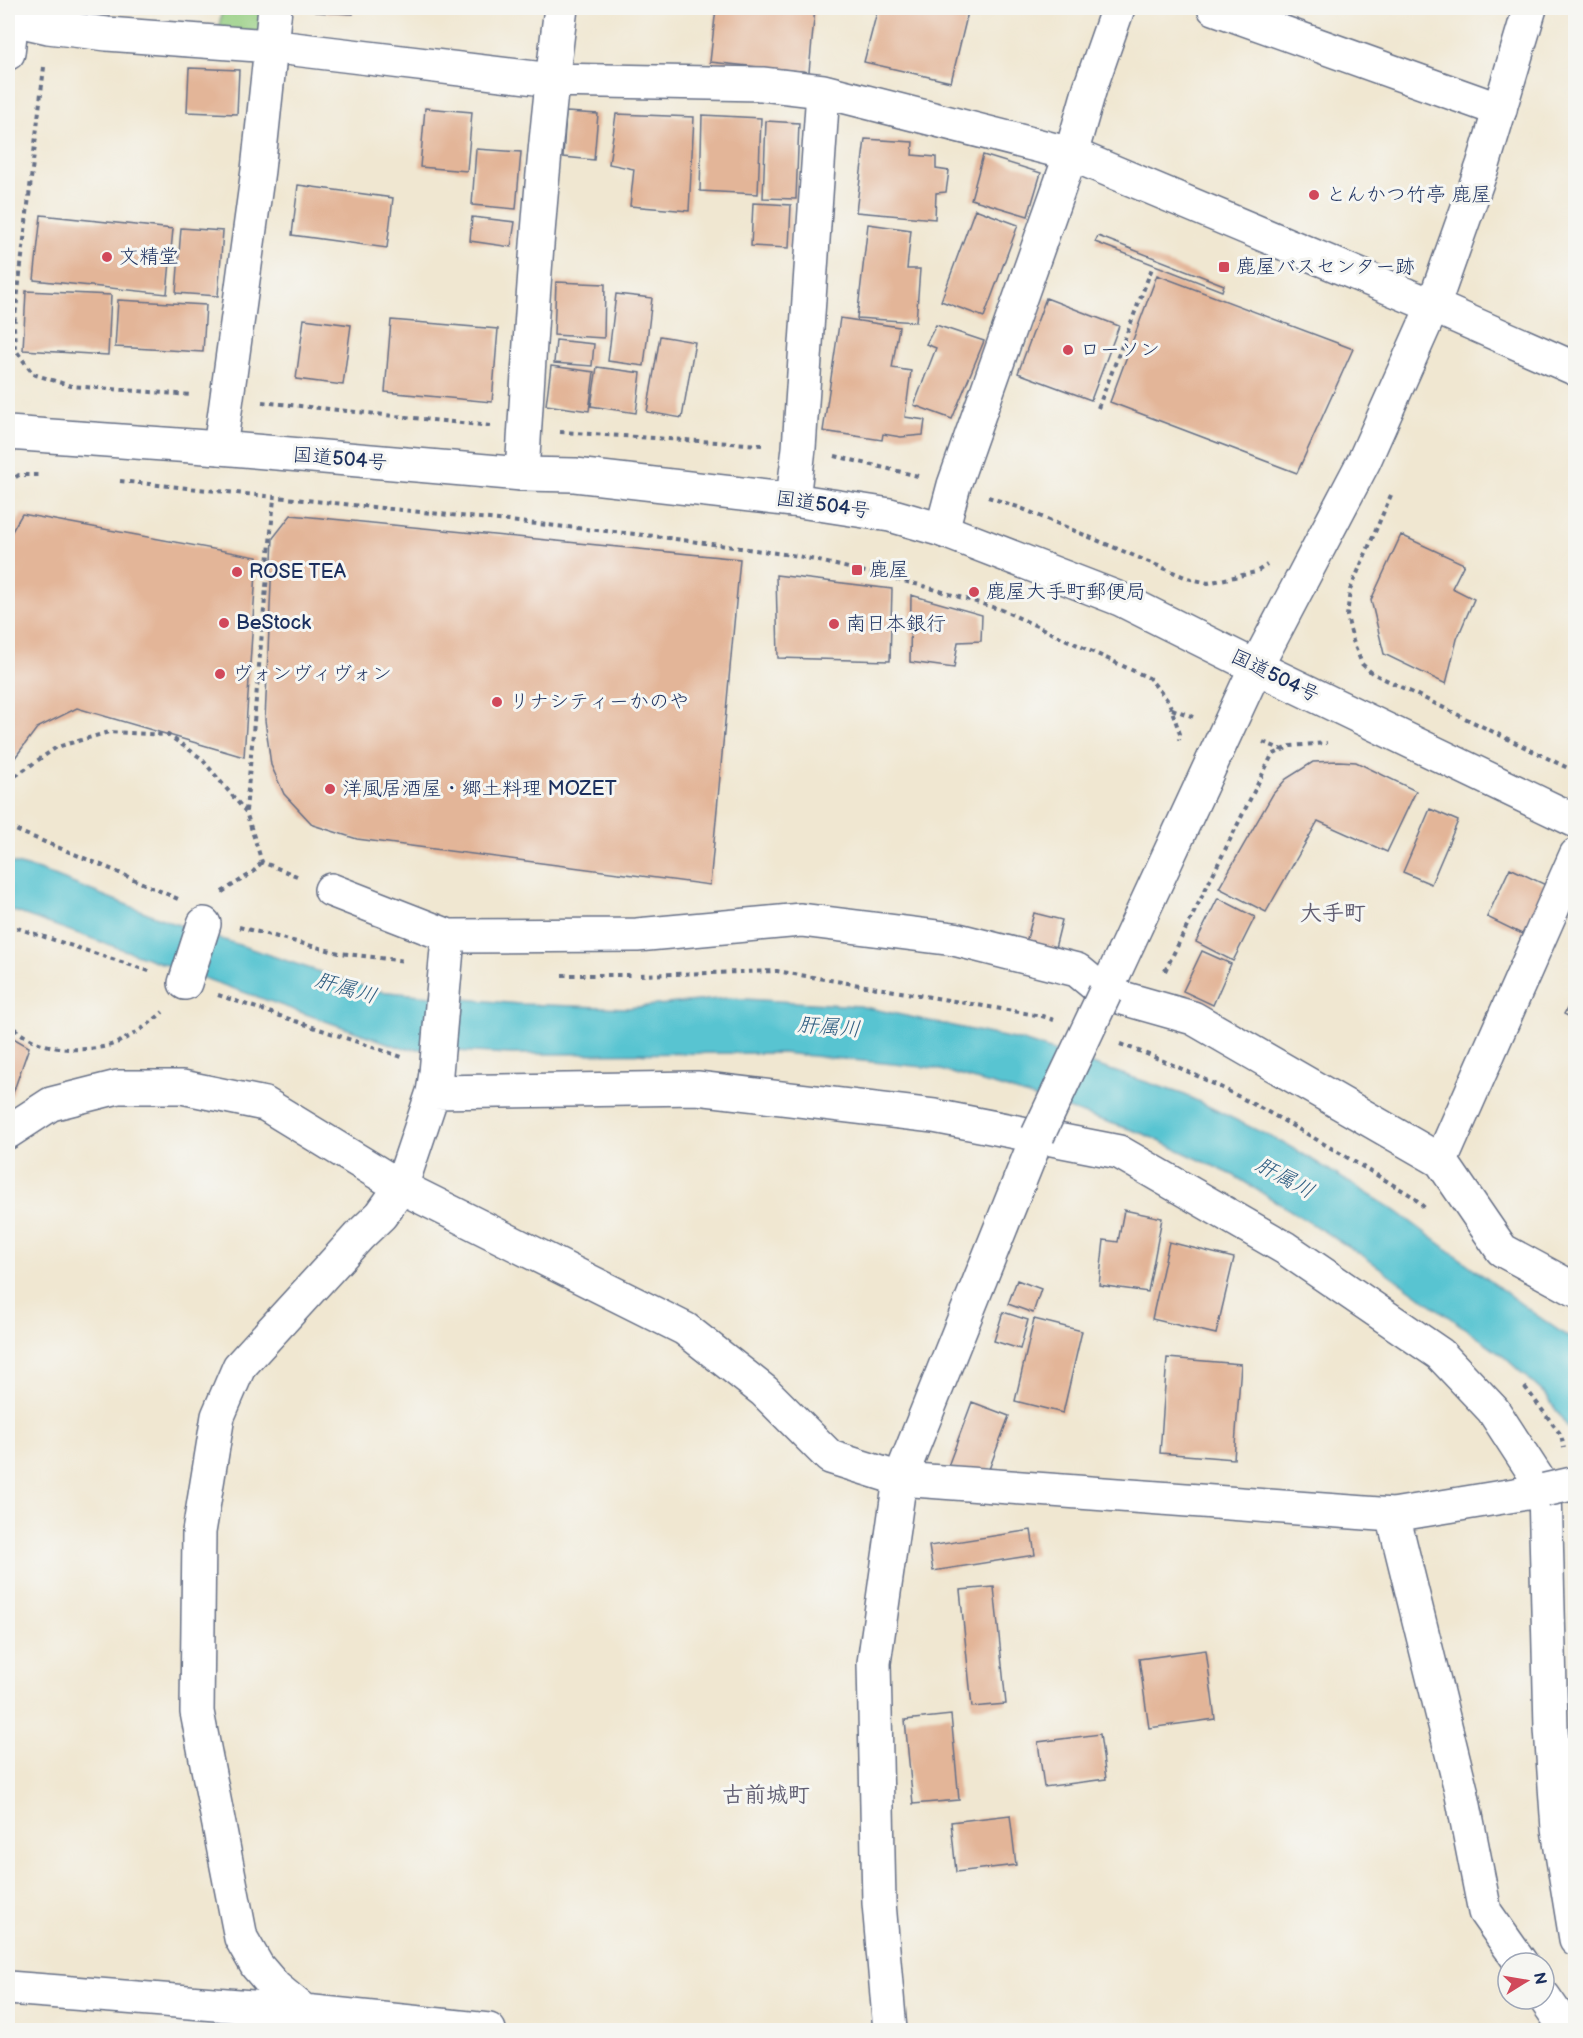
<svg xmlns="http://www.w3.org/2000/svg" width="1583" height="2038" font-family="'Balsamiq Sans','Klee One',sans-serif">
  <rect width="100%" height="100%" fill="#f6f6f2"/>
  <filter id="ink" filterUnits="userSpaceOnUse"><feTurbulence type="fractalNoise" baseFrequency=".0167" numOctaves="2"/><feDisplacementMap in="SourceGraphic" scale="12" xChannelSelector="R" yChannelSelector="G"/><feConvolveMatrix kernelMatrix="1 2 1 2 8 2 1 2 1" color-interpolation-filters="sRGB"/></filter>
  <filter id="wash" filterUnits="userSpaceOnUse"><feTurbulence type="fractalNoise" baseFrequency=".008" numOctaves="4" result="noise"/><feDisplacementMap in="SourceGraphic" scale="24" xChannelSelector="R" yChannelSelector="G"/><feGaussianBlur stdDeviation="1.35" result="paint"/><feColorMatrix in="noise" values="0 0 0 0 0 0 0 0 0 0 0 0 0 0 0 0 0 1.4 0 .05"/><feComposite in="paint" operator="in"/></filter>
  <g filter="url(#wash)">
    <rect width="100%" height="100%" fill="#f0e7d1"/>
    <path fill="#95ce81" stroke="#587e70" stroke-width="1.5" d="M222,8H267L263,40L218,36Z"/>
    <path fill="#58c4d1" stroke="#3a7a98" stroke-width="1.5" d="M8,862L39,870L170,922L377,991L519,1004L627,1008L728,998L859,1006L1023,1041L1185,1095L1293,1148L1396,1211L1532,1312L1575,1342V1448L1573,1435L1546,1395L1501,1354L1362,1255L1235,1176L1144,1134L1004,1088L934,1068L782,1053L510,1054L402,1048L8,909Z"/>
    <g id="blocks">
      <path fill="#e3b598" d="M315,8H353V14L315,12Z
        M716,8H815L809,72L710,62Z
        M878,8H969L951,82L864,62Z
        M189,68L239,70L237,114L187,112Z
        M425,108L472,112L467,171L420,167Z
        M566,112L598,114L594,160L563,157Z
        M616,114L694,117L689,211L630,206L634,169L609,164Z
        M702,115L761,118L758,194L700,191Z
        M766,121L799,123L796,199L763,198Z
        M865,139L913,142L912,155L936,157V169L949,171L946,192L936,193L935,219L856,212Z
        M476,149L521,152L516,209L472,205Z
        M983,155L1041,173L1028,216L971,199Z
        M298,185L393,198L387,248L292,235Z
        M753,203L791,205L789,248L751,246Z
        M975,209L1018,225L984,317L941,301Z
        M41,215L173,229L167,294L34,280Z
        M472,217L515,222L511,247L470,241Z
        M868,224L911,230L907,269H920L916,322L857,318Z
        M181,228L223,231L218,296L176,293Z
        M1098,236L1224,285L1222,291L1095,242Z
        M1157,275L1353,349L1297,473L1110,402Z
        M556,282L605,284L604,338L554,335Z
        M26,291L111,295L108,355L23,350Z
        M616,294L652,298L644,366L608,361Z
        M1046,298L1119,326L1091,400L1018,373Z
        M118,300L206,305L203,352L115,347Z
        M840,318L899,327L892,368L911,371L905,417L925,420L923,435L901,437L883,434L882,440L823,431Z
        M304,319L351,325L343,385L296,379Z
        M391,320L498,329L492,402L385,392Z
        M936,325L984,341L952,419L914,405L936,348L926,344Z
        M660,336L695,342L682,418L647,412Z
        M556,340L594,344L592,366L554,363Z
        M551,366L594,372L589,411L546,405Z
        M597,367L641,373L636,413L591,406Z
        M22,514L257,557L244,757L77,708L37,728L11,763L8,762V538Z
        M291,515L740,559L710,885L357,839L313,825L284,794L271,765L265,720L273,538Z
        M1401,535L1464,564L1452,588L1474,599L1457,639L1446,684L1384,654L1371,600Z
        M776,575L892,589L890,661L778,658Z
        M911,595L982,615L981,641L958,642L954,668L910,662Z
        M1339,761L1356,762L1416,791L1387,852L1318,821L1266,912L1219,888L1273,794L1286,779L1313,762Z
        M1430,809L1458,821L1431,884L1403,872Z
        M1510,868L1548,886L1524,935L1487,917Z
        M1218,898L1255,917L1233,961L1196,942Z
        M1034,913L1062,920L1052,960L1023,953Z
        M1202,951L1231,964L1213,1005L1183,991Z
        M1576,982V1020L1564,1014L1573,998L1569,995Z
        M8,1035L29,1047L12,1096L8,1094Z
        M1124,1210L1162,1218L1148,1292L1099,1285L1104,1240L1118,1242Z
        M1169,1242L1234,1258L1216,1334L1152,1319Z
        M1017,1280L1041,1289L1033,1313L1008,1304Z
        M1003,1312L1028,1320L1020,1349L994,1341Z
        M1034,1319L1082,1331L1063,1413L1015,1401Z
        M1167,1358L1241,1364L1234,1459L1160,1453Z
        M972,1402L1009,1416L985,1480L948,1466Z
        M1031,1530L1035,1555L933,1571L929,1546Z
        M994,1587L1006,1704L972,1707L960,1590Z
        M1206,1650L1215,1719L1149,1728L1139,1659Z
        M951,1715L959,1800L913,1804L905,1720Z
        M1100,1734L1106,1779L1044,1787L1038,1742Z
        M1010,1815L1016,1865L956,1872L951,1822Z"/>
    </g>
  </g>
  <g filter="url(#ink)">
    <use href="#blocks" fill-opacity="0" stroke="#666f86" stroke-width="1.5"/>
    <g fill="none" stroke-linecap="round" stroke-linejoin="round">
      <g stroke="#666f86" stroke-width="36">
        <path id="street" d="M1214,8L1500,110
          M8,18L48,27L107,34L269,46L552,80L762,84L823,91L1071,154L1433,306L1576,369
          M220,448L258,170L275,8
          M522,474C531,318 541,162 561,8
          M793,500L799,448L823,91
          M942,530L954,485L1071,154L1090,88L1118,8
          M331,890L449,936L637,935L801,920L954,939L1077,970L1105,993L1193,1018L1441,1161L1502,1250L1576,1290
          M185,983L204,924
          M433,1092L697,1088L934,1116L1119,1152L1285,1248L1440,1354L1493,1410L1545,1490L1551,1728L1558,1829L1576,1939
          M8,1132L51,1104L118,1087H182L265,1104L401,1187L685,1329L764,1391L830,1457L900,1479L1393,1515L1545,1490
          M1441,1161L1576,855
          M1393,1515L1461,1790L1485,1912L1521,1963
          M8,1988L304,2011L489,2030
          M1544,1997L1567,2030
          M304,2011L275,1987L257,1966L241,1938L197,1712L199,1532L218,1416L239,1367L359,1236L381,1215L401,1187L433,1092L436,1073"/>
      </g>
      <g stroke="#666f86" stroke-width="36">
        <path id="secondary" d="M1105,993L1256,667L1364,461L1433,306L1483,165L1530,8
          M890,2030L879,1903L874,1663L900,1479L1038,1135"/>
      </g>
      <g stroke="#666f86" stroke-width="36">
        <path id="highway" d="M8,53L13,8
          M8,433L220,448L522,474L575,475L793,500L890,515L942,530L1120,599L1256,667L1576,821"/>
      </g>
      <path stroke="#666f86" stroke-width="4" stroke-dasharray="4.5 4.5" stroke-linecap="butt" d="M44,67L14,326L15,349L33,374L71,386L191,395
        M262,402L490,426
        M1098,408L1152,268
        M560,432L762,445
        M835,456L918,476
        M120,481L654,536L798,556L920,585L1002,610L1149,678L1169,702L1180,734L1179,740
        M8,482L19,475H38
        M1391,495L1350,590L1347,616L1353,641L1362,664L1372,673L1576,772
        M988,497L1018,507L1187,578L1208,583L1256,572L1267,565
        M1172,709L1194,717
        M1263,742L1283,750
        M8,781L57,747L109,732L168,735L201,758L246,812L262,862L297,876
        M246,811L274,498
        M8,827L106,867L178,899
        M222,892L252,873L262,862
        M8,925L152,972
        M239,927L339,953L405,961
        M1165,971L1272,755L1291,746L1327,743
        M562,975H632
        M640,975L777,971L1042,1016L1054,1020
        M218,995L402,1057
        M8,1022C30,1048 70,1053 103,1047C124,1043 147,1026 163,1012
        M1120,1044C1224,1081 1317,1140 1412,1196L1426,1209
        M1525,1387L1561,1435L1564,1448"/>
      <use href="#street" stroke="#fff" stroke-width="33"/>
      <use href="#secondary" stroke="#fff" stroke-width="33"/>
      <use href="#highway" stroke="#fff" stroke-width="33"/>
      <g stroke="#666f86" stroke-width="36" stroke-linecap="butt">
        <path id="street-bridge" d="M436,1073L447,949
          M1545,1490L1576,1483"/>
      </g>
      <g stroke="#666f86" stroke-width="36" stroke-linecap="butt">
        <path id="secondary-bridge" d="M1038,1135L1105,993"/>
      </g>
      <use href="#street-bridge" stroke="#fff" stroke-width="33"/>
      <use href="#secondary-bridge" stroke="#fff" stroke-width="33"/>
    </g>
  </g>
  <g fill="#d1495b" stroke="#f6f6f2" stroke-width="2">
    <circle cx="1314" cy="195" r="6"/>
    <circle cx="107" cy="257" r="6"/>
    <rect x="1218" y="261" width="12" height="12" rx="3"/>
    <circle cx="1068" cy="350" r="6"/>
    <rect x="851" y="564" width="12" height="12" rx="3"/>
    <circle cx="237" cy="572" r="6"/>
    <circle cx="974" cy="592" r="6"/>
    <circle cx="224" cy="623" r="6"/>
    <circle cx="834" cy="624" r="6"/>
    <circle cx="220" cy="674" r="6"/>
    <circle cx="497" cy="702" r="6"/>
    <circle cx="330" cy="789" r="6"/>
  </g>
  <g text-anchor="middle" dominant-baseline="central" stroke-width="6" stroke-linejoin="round" paint-order="stroke">
    <g font-size="20" fill="#1b2f5e" stroke="#f6f6f2" text-anchor="start">
      <text x="1326" y="195">とんかつ竹亭 鹿屋</text>
      <text x="119" y="257">文精堂</text>
      <text x="1236" y="267">鹿屋バスセンター跡</text>
      <text x="1080" y="350">ローソン</text>
      <text x="869" y="570">鹿屋</text>
      <text x="249" y="572">ROSE TEA</text>
      <text x="986" y="592">鹿屋大手町郵便局</text>
      <text x="236" y="623">BeStock</text>
      <text x="846" y="624">南日本銀行</text>
      <text x="232" y="674">ヴォンヴィヴォン</text>
      <text x="509" y="702">リナシティーかのや</text>
      <text x="342" y="789">洋風居酒屋・郷土料理 MOZET</text>
    </g>
    <g font-size="20" fill="#1b2f5e" stroke="#f6f6f2">
      <text transform="translate(340 459) rotate(5)">国道504号</text>
      <text transform="translate(823 505) rotate(8)">国道504号</text>
      <text transform="translate(1275 676) rotate(26)">国道504号</text>
    </g>
    <g font-size="21" font-style="italic" fill="#2d5c80" stroke="#f6f6f2">
      <text transform="translate(346 988) rotate(17)">肝属川</text>
      <text transform="translate(829 1027) rotate(5)">肝属川</text>
      <text transform="translate(1285 1178) rotate(29)">肝属川</text>
    </g>
    <g font-size="22" font-weight="bold" fill="#615e72" stroke="#f6f6f2">
      <text x="1333" y="913">大手町</text>
      <text x="766" y="1795">古前城町</text>
    </g>
  </g>
  <rect width="1583" height="2038" fill="none" stroke="#f6f6f2" stroke-width="30"/>
  <g transform="translate(1526 1981) rotate(79)"><circle r="28" fill="#f6f6f2" stroke="#9ea6b7" stroke-width="1.5"/>
  <path d="M0-4.5L10 22L0 15L-10 22Z" fill="#d1495b"/>
  <text y="-9" font-size="16" font-weight="bold" text-anchor="middle" fill="#1b2f5e">N</text>
  </g>
</svg>
